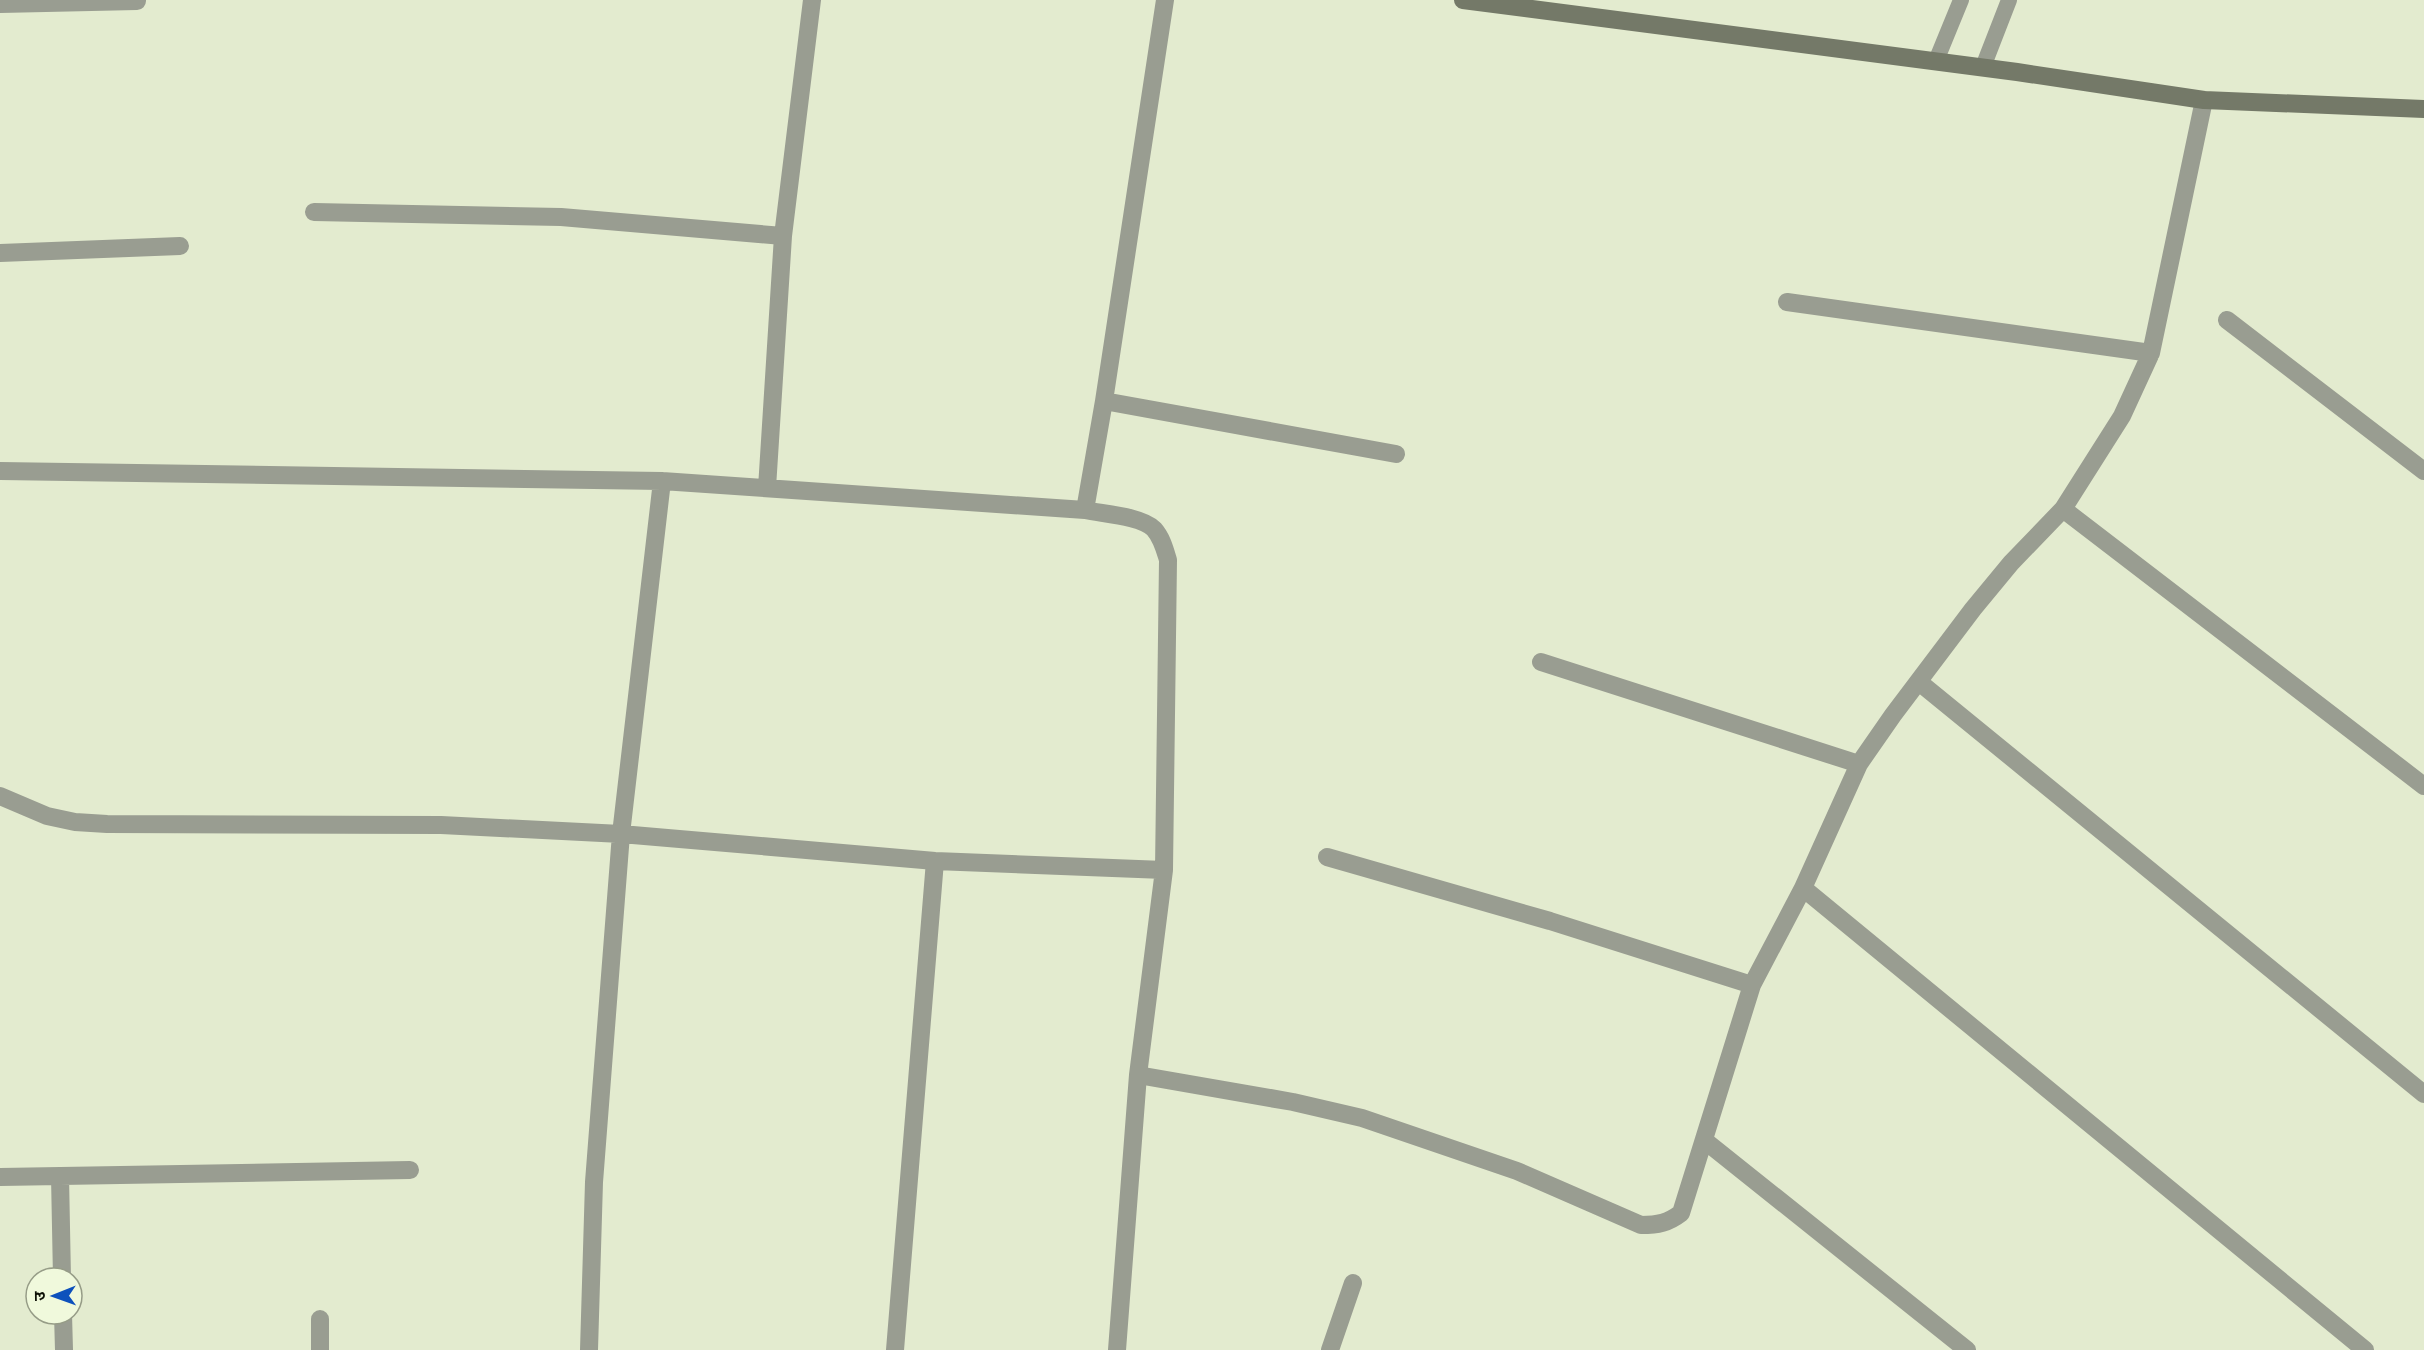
<svg xmlns="http://www.w3.org/2000/svg" width="2424" height="1350" font-family="'Work Sans','Noto Sans Devanagari',sans-serif">
  <rect width="100%" height="100%" fill="#e3ebcf"/>
  <g fill="none" stroke-linecap="round" stroke-linejoin="round">
    <path stroke="#999d91" stroke-width="16" d="M1936,61L1961,0
      M1983,67L2009,0"/>
    <path stroke="#999d91" stroke-width="18" d="M0,4L137,1
      M314,212L561,217L783,236
      M0,253L180,246
      M1787,302L2151,353
      M2227,320L2424,471
      M1104,401L1396,454
      M0,471L662,481L1085,510C1103,514 1141,516 1154,529C1162,538 1165,550 1168,560L1164,870L1138,1075L1117,1350
      M767,488L783,236L812,0
      M2063,509L2424,786
      M1085,510L1104,401L1165,0
      M1541,662L1859,764
      M1919,682L2424,1094
      M0,796L47,816L75,822L107,824L441,825L621,834L935,861L1164,870
      M1327,857L1550,921L1752,985
      M1803,888L2365,1350
      M1138,1075L1293,1102L1362,1118L1517,1171L1641,1225C1658,1225 1668,1223 1681,1213L1752,985L1803,888L1859,764L1893,715L1973,609L2011,563L2063,509L2122,416L2151,353L2204,100
      M1704,1140L1967,1350
      M60,1176L62,1278
      M0,1177L410,1170
      M63,1314L64,1350
      M320,1319V1350
      M589,1350L594,1182L621,834L662,481
      M895,1350L935,861
      M1330,1350L1353,1283"/>
    <path stroke="#747968" stroke-width="18" d="M1463,0L2017,72L2204,100L2424,109"/>
  </g>
  <g transform="translate(54 1296) rotate(269)"><circle r="28" fill="#f0f9dc" stroke="#969c87" stroke-width="1.5"/>
  <path d="M0-4.5L10 22L0 15L-10 22Z" fill="#0d51bc"/>
  <text y="-9" font-size="16" font-weight="bold" text-anchor="middle" fill="#0e1107">उ</text>
  </g>
</svg>
